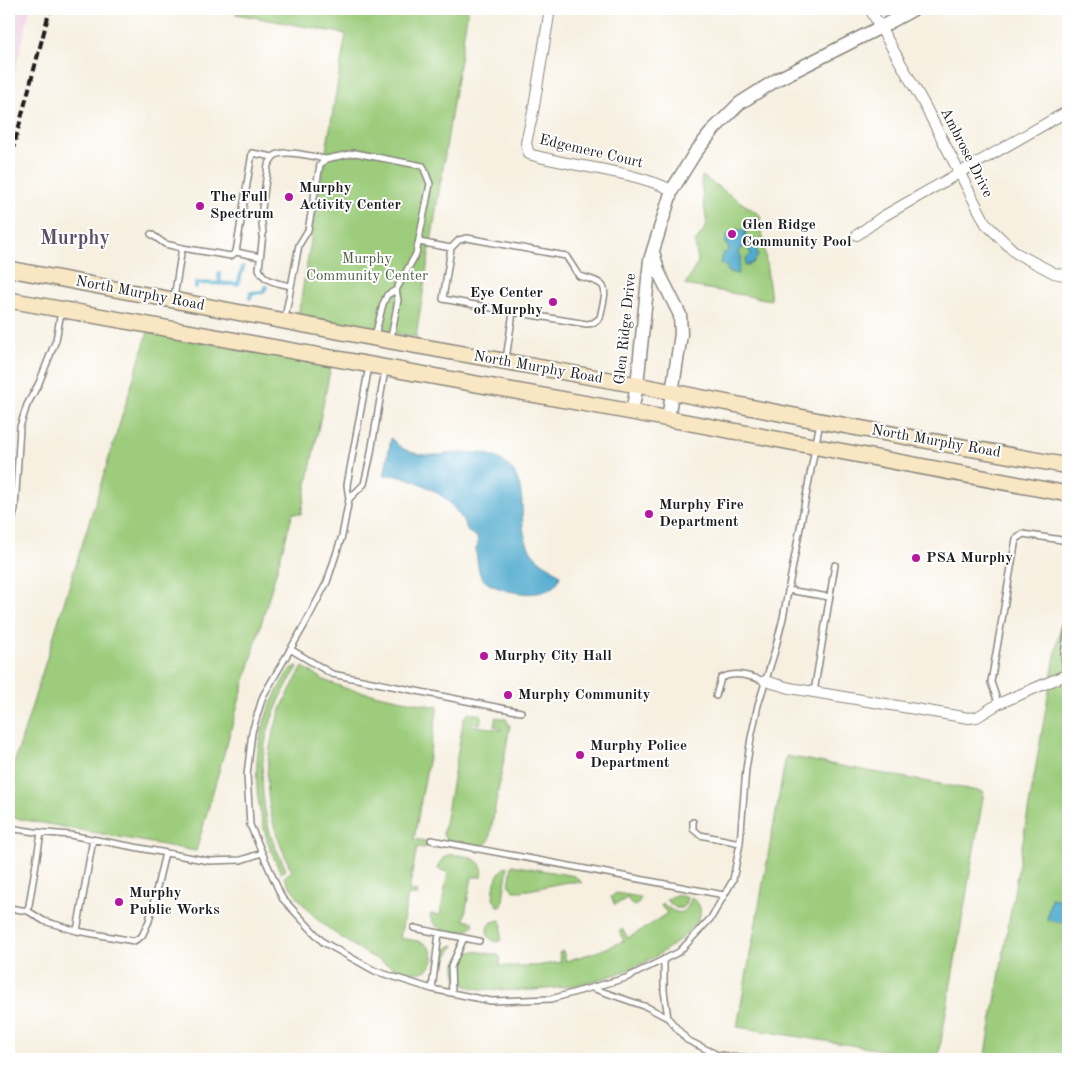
<svg xmlns="http://www.w3.org/2000/svg" width="1077" height="1068" font-family="'Old Standard TT',serif">
  <rect width="100%" height="100%" fill="#fff"/>
  <filter id="ink" filterUnits="userSpaceOnUse"><feTurbulence type="fractalNoise" baseFrequency=".02" numOctaves="2"/><feDisplacementMap in="SourceGraphic" scale="10" xChannelSelector="R" yChannelSelector="G"/><feConvolveMatrix kernelMatrix="1 2 1 2 8 2 1 2 1" color-interpolation-filters="sRGB"/></filter>
  <filter id="wash" filterUnits="userSpaceOnUse"><feTurbulence type="fractalNoise" baseFrequency=".0096" numOctaves="4" result="noise"/><feDisplacementMap in="SourceGraphic" scale="20" xChannelSelector="R" yChannelSelector="G"/><feGaussianBlur stdDeviation="1.12" result="paint"/><feColorMatrix in="noise" values="0 0 0 0 0 0 0 0 0 0 0 0 0 0 0 0 0 1.4 0 .05"/><feComposite in="paint" operator="in"/></filter>
  <g filter="url(#wash)">
    <rect width="100%" height="100%" fill="#f7f0e1"/>
    <path fill="#f0d0e5" d="M9,9H30L9,95Z"/>
    <path fill="#9ccc7b" stroke="#5c744c" d="M237,9H468L416,337L298,316L346,34L236,14Z
      M702,176L760,215L771,300L685,285L698,262L695,243L707,225L701,184Z
      M148,332L331,366L301,514L293,513L196,851L9,817V780Z
      M1068,581V1059H985Z
      M298,666C297,670 290,679 287,685C282,694 278,703 274,713C258,753 259,801 273,842C277,851 282,860 286,870L281,873C252,816 246,745 279,688C284,679 288,668 298,666Z
      M303,667L326,681L348,689L438,707L414,839L425,841L428,845L424,848L417,847L409,890L417,892L418,895H408L400,938C411,941 428,939 432,953C434,958 433,963 430,967C412,990 332,933 317,919C304,906 293,892 284,877L292,871C255,797 260,737 303,667Z
      M469,713L482,715L480,724L473,722L472,725L500,730L501,728L494,726L496,717L506,719L510,726L489,841L483,846L449,840L444,837L443,834L464,718Z
      M786,756L984,792L938,1059L737,1027Z
      M448,855C463,854 487,858 482,877H472L464,920L473,922L474,924C464,939 434,933 430,916L431,914L440,915L448,872L439,870L437,868L443,858Z
      M512,865L575,876L582,883C565,878 536,892 514,891L509,886Z
      M508,866L502,906H498L493,899C494,886 495,871 508,866Z
      M616,893L640,897C640,901 638,906 633,906L627,898L615,905L611,897Z
      M675,895L687,897L685,905L682,908H676L666,900Z
      M691,898C706,906 701,919 691,929C644,977 566,993 500,990C490,989 472,990 463,984C450,977 454,955 468,952C477,950 489,954 498,955L501,958L500,966H536L561,962L559,953L563,951L566,961L599,951L624,941L619,932L622,929L628,938L650,925L667,913L661,906L662,903C675,914 686,919 691,898Z
      M500,920L502,923L501,940L496,942L488,937L487,929L492,922Z
      M454,945L447,957L442,970C442,959 442,948 454,945Z"/>
    <path fill="#51abcf" stroke="#366476" d="M736,229L746,231L743,248L739,251L741,257L738,274L728,272L727,267L721,263L723,253H726L729,250L728,246L725,244L727,235L732,234Z
      M750,241L756,247L758,256L753,263L745,266L746,259L751,254L748,248Z
      M391,438C395,442 400,448 406,450C435,465 474,440 504,462C534,485 513,523 531,551C539,563 552,566 560,575C556,603 503,594 486,582C476,575 479,561 475,550L478,546L477,537L468,532C464,520 453,505 443,497C430,487 401,472 384,476Z
      M1051,898L1068,901V924L1047,920Z"/>
    <g fill="none" stroke-linecap="round" stroke-linejoin="round">
      <path stroke="#51abcf" stroke-width="4" d="M219,273L220,283
        M196,287V283L238,284L243,267
        M250,298L251,293L263,292L266,287"/>
    </g>
  </g>
  <g filter="url(#ink)">
    <g fill="none" stroke-linecap="round" stroke-linejoin="round">
      <g stroke="#8a867e" stroke-width="8">
        <path id="service" d="M151,234L165,244L182,248
          M419,242L451,248
          M236,252L260,257
          M291,286C278,283 264,282 259,269L263,233L261,216L268,165C271,161 272,157 276,155C286,149 314,157 326,159
          M174,298L182,248L231,256L236,252L252,153L273,157
          M285,318L299,245L308,230L320,165L326,159L355,153L423,166L430,184L416,254L396,290L387,295L383,304L375,336
          M391,338L398,300L396,290
          M506,359L513,312L443,299L451,248L459,240L467,238L566,256L579,276C612,284 606,288 600,318L593,323L587,324L513,312
          M369,366L347,485L349,499L342,536L327,582L304,626L263,696L252,732L247,775L250,825L282,898L323,942L375,971L432,989L491,1001L551,999L626,978L679,952L711,918L733,880L740,843L746,769L751,738L758,705L774,654L783,618L820,422
          M349,499L364,484L370,458L385,370
          M9,533L15,509L20,427L27,405L39,383L56,340L61,312
          M788,590L829,597
          M290,649L332,674L521,712
          M1066,674L1064,654L1068,629
          M814,692L835,565
          M716,696L721,678C736,671 750,676 765,681
          M998,703L991,682L1016,539L1023,534L1068,541
          M693,822V829L700,835L740,843
          M9,828L35,832L70,835L209,861L241,860L262,853
          M431,840L724,895
          M9,908L28,911L44,921L77,931L134,941L142,936L149,921L165,853
          M28,911L41,833
          M414,928L479,941
          M77,931L93,839
          M664,959V991L668,1018
          M592,988L647,1007L668,1018L687,1040L718,1055L761,1059
          M432,989L439,933
          M452,993L451,967L464,938"/>
      </g>
      <g stroke="#8a867e" stroke-width="12">
        <path id="minor" d="M550,9L533,112L526,143L529,154C576,168 627,169 672,190
          M870,9L925,106L986,224L1016,253L1054,273L1068,276
          M857,235L882,217L1068,111
          M765,681L790,688L969,718L977,717L998,704L1068,674"/>
      </g>
      <g stroke="#8a867e" stroke-width="15">
        <path id="tertiary" d="M654,255L658,271L680,315L681,334L668,419
          M632,412L637,385L650,260L672,190L695,153L714,129L740,103L778,79L881,27L914,9"/>
      </g>
      <g stroke="#8a867e" stroke-width="18">
        <path id="secondary" d="M9,269L374,338L637,385L820,421L1068,466
          M9,300L632,412L1068,494"/>
      </g>
      <use href="#service" stroke="#fff" stroke-width="5"/>
      <use href="#minor" stroke="#fff" stroke-width="10"/>
      <use href="#tertiary" stroke="#fff" stroke-width="12"/>
      <use href="#secondary" stroke="#f9e7c3" stroke-width="15"/>
      <path stroke="#1c1c1c" stroke-width="4" stroke-dasharray="8 4" stroke-linecap="butt" d="M9,164L50,9"/>
    </g>
  </g>
  <g fill="#b5179e" stroke="#fff" stroke-width="2">
    <circle cx="289" cy="197" r="5"/>
    <circle cx="200" cy="206" r="5"/>
    <circle cx="732" cy="234" r="5"/>
    <circle cx="553" cy="302" r="5"/>
    <circle cx="649" cy="514" r="5"/>
    <circle cx="916" cy="558" r="5"/>
    <circle cx="484" cy="656" r="5"/>
    <circle cx="508" cy="695" r="5"/>
    <circle cx="580" cy="755" r="5"/>
    <circle cx="119" cy="902" r="5"/>
  </g>
  <g text-anchor="middle" dominant-baseline="central" stroke-width="4" stroke-linejoin="round" paint-order="stroke">
    <g font-size="15" fill="#1c1c1c" stroke="#fff">
      <text transform="translate(591 152) rotate(13)">Edgemere Court</text>
      <text transform="translate(966 153) rotate(63)">Ambrose Drive</text>
      <text transform="translate(140 294) rotate(11)">North Murphy Road</text>
      <text transform="translate(626 329) rotate(-84)">Glen Ridge Drive</text>
      <text transform="translate(538 368) rotate(10)">North Murphy Road</text>
      <text transform="translate(936 442) rotate(10)">North Murphy Road</text>
    </g>
    <g font-size="15" font-weight="bold" fill="#1c1c1c" stroke="#fff" text-anchor="start">
      <text x="299" y="188">Murphy<tspan x="299" dy="17">Activity Center</tspan></text>
      <text x="210" y="197">The Full<tspan x="210" dy="17">Spectrum</tspan></text>
      <text x="742" y="225">Glen Ridge<tspan x="742" dy="17">Community Pool</tspan></text>
      <text x="543" y="293" text-anchor="end">Eye Center<tspan x="543" dy="17">of Murphy</tspan></text>
      <text x="659" y="505">Murphy Fire<tspan x="659" dy="17">Department</tspan></text>
      <text x="926" y="558">PSA Murphy</text>
      <text x="494" y="656">Murphy City Hall</text>
      <text x="518" y="695">Murphy Community</text>
      <text x="590" y="746">Murphy Police<tspan x="590" dy="17">Department</tspan></text>
      <text x="129" y="893">Murphy<tspan x="129" dy="17">Public Works</tspan></text>
    </g>
    <g font-size="15" fill="#4f6242" stroke="#fff">
      <text x="367" y="259">Murphy<tspan x="367" dy="17">Community Center</tspan></text>
    </g>
    <g font-size="20" font-weight="bold" fill="#5c4f67" stroke="#fff">
      <text x="75" y="239">Murphy</text>
    </g>
  </g>
  <rect width="1077" height="1068" fill="none" stroke="#fff" stroke-width="30"/>
</svg>
